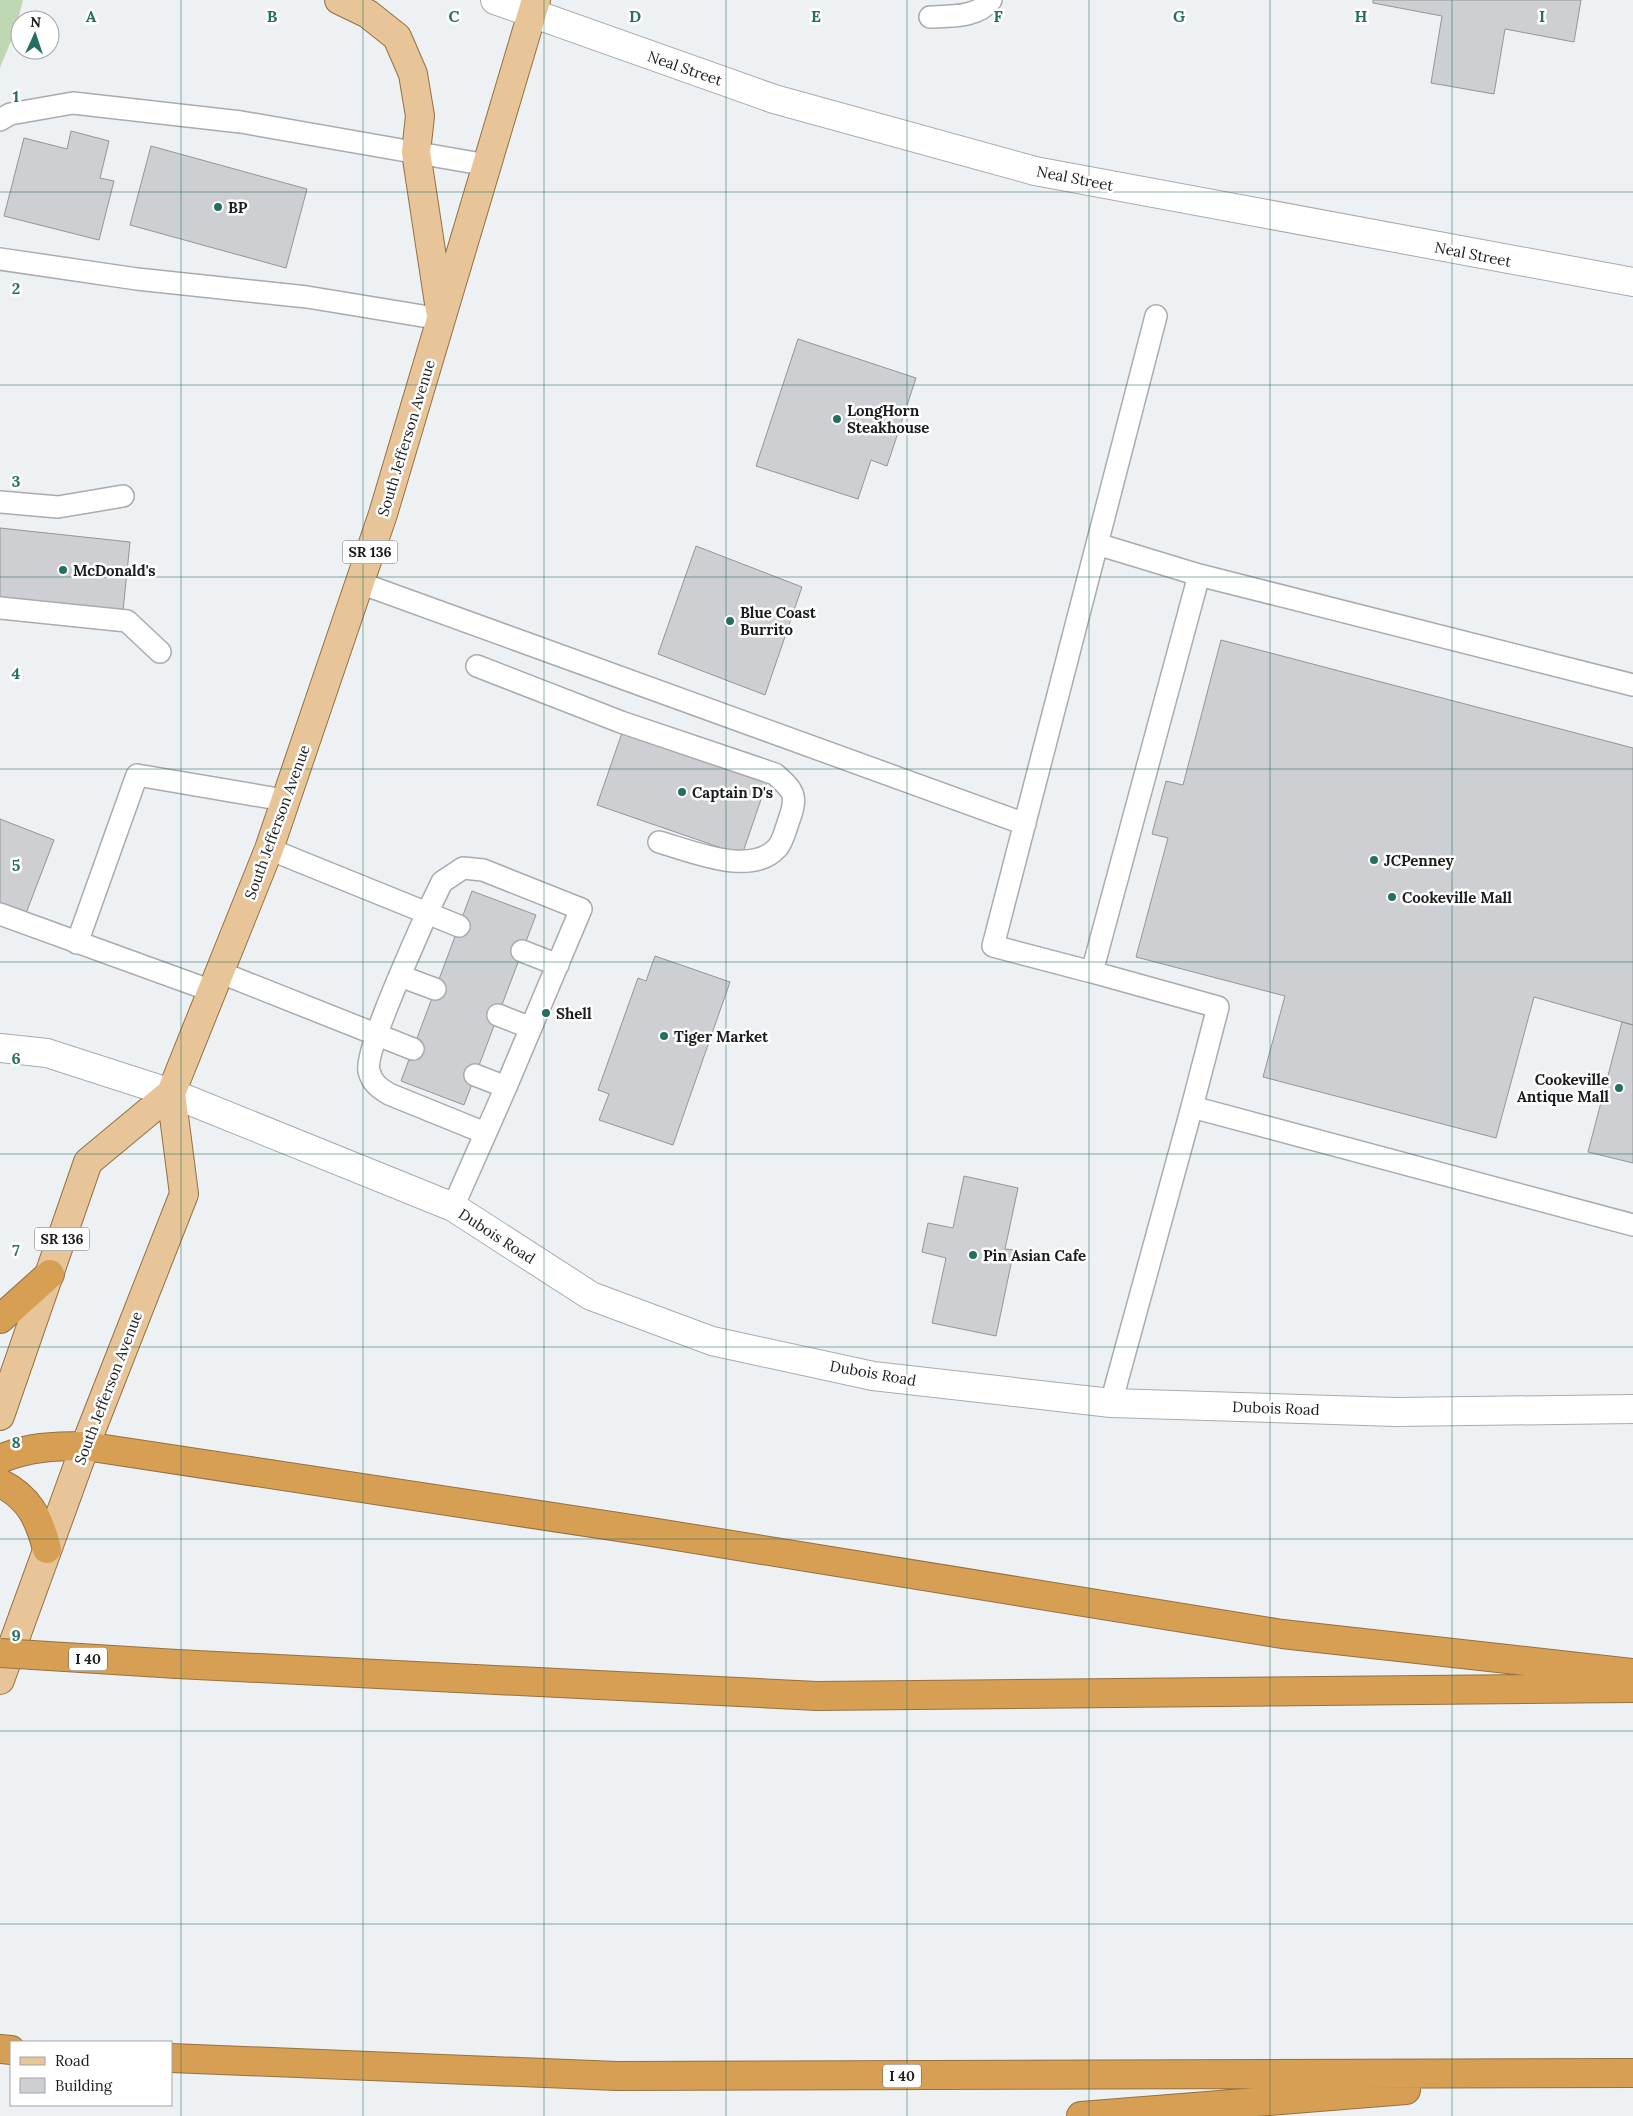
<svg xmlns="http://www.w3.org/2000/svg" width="1633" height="2116" font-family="Lora,serif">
  <rect width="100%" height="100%" fill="#eef1f4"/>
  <path fill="#bfd8b3" d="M0,0H23L15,31L0,68Z"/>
  <path fill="#cdcfd2" stroke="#939598" d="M1373,0H1581L1574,42L1505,29L1494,94L1431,83L1442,16L1373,3Z
    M71,131L109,141L100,178L114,181L99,240L4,216L24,138L67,149Z
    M151,146L307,189L286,268L130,225Z
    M798,339L916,378L887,466L871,460L858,499L756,466Z
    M0,528L130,542L123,611L0,598Z
    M696,546L802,587L765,695L658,654Z
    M1221,640L1633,748V1025L1534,997L1496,1138L1263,1077L1285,996L1136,957L1168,838L1152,834L1166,781L1183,785Z
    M623,730L768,779L742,855L597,805Z
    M0,819L54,840L25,916L0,906Z
    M472,891L536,915L464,1105L401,1081Z
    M655,956L730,982L673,1145L599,1120L609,1094L598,1090L638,978L646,981Z
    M1622,1022L1633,1025V1163L1588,1152Z
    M964,1176L1018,1188L1005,1249L1014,1250L996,1336L932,1323L946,1258L922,1252L928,1223L953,1228Z"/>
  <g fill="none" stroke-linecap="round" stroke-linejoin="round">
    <g stroke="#a9abae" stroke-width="24">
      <path id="lane" d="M930,17C950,16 977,18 991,0
        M0,120L10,114L73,103L241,122L487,165
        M0,259L137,279L307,297L441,319
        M1156,316L993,946L1092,972L1199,575
        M0,502L58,507L123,496
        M1097,544L1199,575L1633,685
        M360,583L1025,824
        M0,608L127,621L160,652
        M477,666L621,722L775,774C794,791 798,795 789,820C786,828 783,842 777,848C751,877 691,851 659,842
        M269,849L427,913L442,882L463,868L483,870L581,909L506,1087L475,1075
        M0,914L212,991
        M459,926L427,913C416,939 364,1051 369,1071C372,1083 379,1088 389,1094L485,1133
        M77,943L137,775L284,800
        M522,951L558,965
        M219,972L413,1049
        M1092,972L1218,1007L1192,1107L1633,1225
        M400,976L435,989
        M498,1015L531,1028
        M453,1207L506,1087
        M1111,1403L1192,1107"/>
    </g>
    <g stroke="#a9abae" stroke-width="30">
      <path id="street" d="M171,1093L453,1207L591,1296L712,1341L873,1376L1111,1403L1396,1412L1633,1409"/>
    </g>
    <g stroke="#a9abae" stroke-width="30">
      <path id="secondary" d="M495,0L774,99L1035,171L1633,282
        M0,1048L47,1053L171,1093"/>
    </g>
    <g stroke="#957140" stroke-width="30">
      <path id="primary" d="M339,0L368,14L397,37L413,74L420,116L416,152L440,310
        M0,1416L88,1162L171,1093L269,849L383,514L536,0
        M0,1680L85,1446L184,1194L171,1093"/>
    </g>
    <g stroke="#957140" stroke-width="30">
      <path id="highway" d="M0,1319L50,1274
        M0,1459C28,1447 54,1446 85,1446L645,1531L1282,1634L1633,1673
        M0,1483C29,1497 39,1518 47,1549
        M177,1664L817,1696L1633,1688
        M0,2049L11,2050
        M171,2058L617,2076L1633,2073
        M1081,2116L1406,2090"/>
    </g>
    <use href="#lane" stroke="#fff" stroke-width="21"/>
    <use href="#street" stroke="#fff" stroke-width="28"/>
    <use href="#secondary" stroke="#fff" stroke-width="28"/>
    <use href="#primary" stroke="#e7c598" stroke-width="28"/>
    <use href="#highway" stroke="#d79f53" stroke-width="28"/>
    <g stroke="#957140" stroke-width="30" stroke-linecap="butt">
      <path id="highway-bridge" d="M0,1653L177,1664"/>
    </g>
    <use href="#highway-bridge" stroke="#d79f53" stroke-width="28"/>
  </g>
  <path fill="none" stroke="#276e62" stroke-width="1" stroke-opacity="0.55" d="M181,0V2116M363,0V2116M544,0V2116M726,0V2116M907,0V2116M1089,0V2116M1270,0V2116M1452,0V2116M0,192H1633M0,385H1633M0,577H1633M0,769H1633M0,962H1633M0,1154H1633M0,1347H1633M0,1539H1633M0,1731H1633M0,1924H1633"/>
  <g fill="#276e62" stroke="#fff" stroke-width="2">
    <circle cx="218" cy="207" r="5"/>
    <circle cx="837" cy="419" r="5"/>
    <circle cx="63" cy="570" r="5"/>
    <circle cx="730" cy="621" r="5"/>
    <circle cx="682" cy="792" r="5"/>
    <circle cx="1374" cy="860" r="5"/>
    <circle cx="1392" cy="897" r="5"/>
    <circle cx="546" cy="1013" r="5"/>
    <circle cx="664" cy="1036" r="5"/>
    <circle cx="1619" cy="1088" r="5"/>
    <circle cx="973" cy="1255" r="5"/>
  </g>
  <g text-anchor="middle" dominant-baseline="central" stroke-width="5" stroke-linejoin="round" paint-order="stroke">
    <g fill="#fff" stroke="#5f6061" stroke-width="1">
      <rect x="342.5" y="540.5" width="55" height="23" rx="4"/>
      <rect x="34.5" y="1227.5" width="55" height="23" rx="4"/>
      <rect x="69" y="1647.5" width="38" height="23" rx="4"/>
      <rect x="883" y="2064.5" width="38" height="23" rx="4"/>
    </g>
    <g font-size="14" font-weight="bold" fill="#1b1c1d">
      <text x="370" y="552">SR 136</text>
      <text x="62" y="1239">SR 136</text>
      <text x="88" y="1659">I 40</text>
      <text x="902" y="2076">I 40</text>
    </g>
    <g font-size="15" fill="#1b1c1d" stroke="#fff">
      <text transform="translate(685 68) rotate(19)">Neal Street</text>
      <text transform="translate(1075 178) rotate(11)">Neal Street</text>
      <text transform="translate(1473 254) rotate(11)">Neal Street</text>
      <text transform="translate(406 438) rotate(-73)">South Jefferson Avenue</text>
      <text transform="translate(277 822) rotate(-70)">South Jefferson Avenue</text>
      <text transform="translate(497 1236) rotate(33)">Dubois Road</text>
      <text transform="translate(873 1373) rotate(10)">Dubois Road</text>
      <text transform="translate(108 1388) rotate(-69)">South Jefferson Avenue</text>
      <text transform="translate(1276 1408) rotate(2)">Dubois Road</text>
    </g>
    <g font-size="15" font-weight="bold" fill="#1b1c1d" stroke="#fff" text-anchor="start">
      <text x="228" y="207">BP</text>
      <text x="847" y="410">LongHorn<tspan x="847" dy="17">Steakhouse</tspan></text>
      <text x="73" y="570">McDonald's</text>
      <text x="740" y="612">Blue Coast<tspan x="740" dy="17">Burrito</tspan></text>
      <text x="692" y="792">Captain D's</text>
      <text x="1384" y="860">JCPenney</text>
      <text x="1402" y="897">Cookeville Mall</text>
      <text x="556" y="1013">Shell</text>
      <text x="674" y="1036">Tiger Market</text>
      <text x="1609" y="1079" text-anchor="end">Cookeville<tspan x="1609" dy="17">Antique Mall</tspan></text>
      <text x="983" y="1255">Pin Asian Cafe</text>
    </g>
  </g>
  <g font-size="16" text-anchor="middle" font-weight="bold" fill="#276e62" stroke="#fff" stroke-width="5" stroke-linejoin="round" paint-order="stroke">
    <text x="91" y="22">A</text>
    <text x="272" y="22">B</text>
    <text x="454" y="22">C</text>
    <text x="635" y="22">D</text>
    <text x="816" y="22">E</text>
    <text x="998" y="22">F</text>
    <text x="1179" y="22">G</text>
    <text x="1361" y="22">H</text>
    <text x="1542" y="22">I</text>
    <text x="16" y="102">1</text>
    <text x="16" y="294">2</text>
    <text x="16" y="487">3</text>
    <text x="16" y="679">4</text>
    <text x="16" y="871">5</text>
    <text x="16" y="1064">6</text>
    <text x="16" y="1256">7</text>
    <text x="16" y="1448">8</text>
    <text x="16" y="1641">9</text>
  </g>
  <rect x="10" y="2041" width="162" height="65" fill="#ffffff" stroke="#a4a4a5"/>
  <rect x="20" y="2057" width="25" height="8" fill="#e7c598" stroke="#a4a4a5"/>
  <text x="55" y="2066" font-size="15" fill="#1b1c1d">Road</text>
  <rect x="20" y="2078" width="25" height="15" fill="#cdcfd2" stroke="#a4a4a5"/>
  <text x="55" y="2091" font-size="15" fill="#1b1c1d">Building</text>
  <g transform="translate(35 35) rotate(3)"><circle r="24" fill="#ffffff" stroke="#a4a4a5"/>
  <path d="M0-4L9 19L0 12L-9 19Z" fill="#276e62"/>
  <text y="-8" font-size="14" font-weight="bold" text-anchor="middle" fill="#1b1c1d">N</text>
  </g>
</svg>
